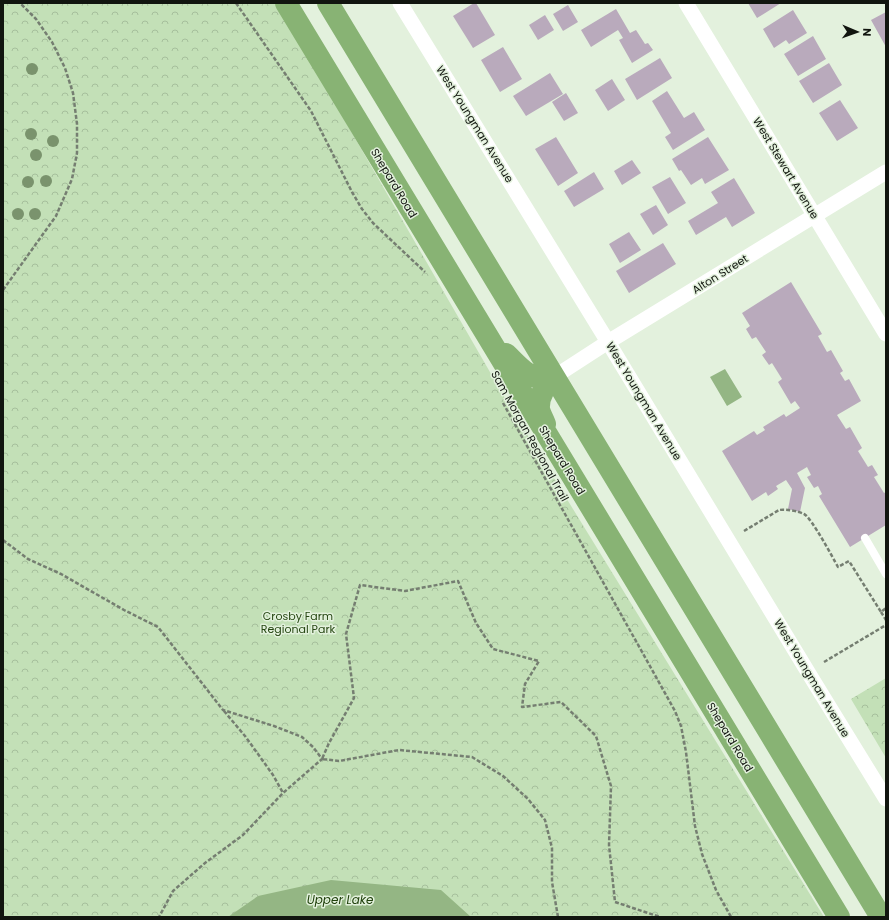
<svg xmlns="http://www.w3.org/2000/svg" width="889" height="920" font-family="Poppins,sans-serif">
  <defs>
    <pattern id="park-crowns" width="20" height="18" patternUnits="userSpaceOnUse"><rect width="20" height="18" fill="#c3e0b7"/><path d="M2 6a3 3 0 1 1 6 0M12 15a3 3 0 1 1 6 0" fill="none" stroke="#a6bf9c"/></pattern>
  </defs>
  <rect width="100%" height="100%" fill="#e3f1dd"/>
  <path fill="url(#park-crowns)" d="M3,3H277L509,405L824,917H3Z
    M886,678V758L851,699Z"/>
  <path fill="#94b684" d="M725,369L742,397L727,406L710,377Z
    M331,880L441,890L471,917H228L258,896Z"/>
  <path fill="#b9aabc" d="M474,3H476L495,35L473,48L453,16Z
    M748,3H781L757,18Z
    M568,5L578,22L563,31L553,14Z
    M616,9L630,33L636,30L645,44L648,43L653,50L632,63L619,40L623,38L618,30L591,47L581,30Z
    M793,10L807,33L789,44L786,40L774,48L763,29Z
    M886,12V47L871,20Z
    M545,15L554,30L538,40L529,25Z
    M813,36L826,59L798,76L784,54Z
    M503,47L522,79L500,92L481,60Z
    M660,58L672,78L637,100L625,79Z
    M829,63L842,85L813,103L799,81Z
    M550,73L563,94L526,116L513,96Z
    M612,79L625,100L608,111L595,90Z
    M667,91L684,118L694,112L705,130L673,150L665,137L671,133L652,101Z
    M566,93L578,113L564,121L552,102Z
    M840,100L858,128L837,141L819,113Z
    M556,137L578,173L558,186L535,149Z
    M708,137L729,170L705,184L702,178L691,185L681,170L679,171L672,159Z
    M632,160L641,173L622,185L614,171Z
    M594,172L604,189L574,207L564,191Z
    M670,177L686,203L668,214L652,187Z
    M734,178L755,213L732,227L726,217L696,235L688,221L718,203L711,192Z
    M656,205L668,225L653,235L640,214Z
    M629,232L641,250L620,263L609,244Z
    M663,243L676,264L629,293L616,271Z
    M791,282L822,334L818,336L827,352L831,350L843,371L840,373L845,381L849,379L861,401L837,415L846,429L850,427L862,448L858,451L868,467L872,465L878,475L874,477L884,493L886,492V525L850,547L819,496L822,494L818,486L814,488L807,477L811,475L807,467L797,473L805,488L800,512L788,509L792,489L786,480L776,486L778,489L768,496L766,492L752,501L722,451L754,431L757,435L765,430L763,427L784,414L786,417L800,408L795,401L791,404L778,382L782,379L772,363L769,365L762,355L766,352L756,337L752,339L746,329L750,326L742,313Z"/>
  <g fill="none" stroke-linecap="round" stroke-linejoin="round">
    <path stroke="#757e71" stroke-width="2.5" stroke-dasharray="4 2" stroke-linecap="butt" d="M236,3L311,111L352,192L362,209L373,223L425,272
      M3,290L56,216L72,179L77,153V124L73,93L65,68L52,42L36,19L20,3
      M503,403L675,711L681,726L686,752L695,826L702,854L716,890L731,917
      M744,531L779,510C786,509 798,511 804,514C811,517 833,558 838,567L849,561L881,612L886,608
      M3,540L28,559L61,574L124,610L158,627L223,710L274,726L302,737L313,747L322,759L283,793L243,835L205,863L173,891L159,917
      M881,612L886,620
      M824,662L886,625
      M224,711L245,736L273,775L283,793
      M558,917L552,882V848L545,820L528,799L503,776L472,757L399,750L339,761L322,759L329,743L354,698L346,634L360,585L405,591L458,581L476,623L493,649L539,661L525,684L522,707L561,702L596,736L611,786L609,845L615,902L660,917"/>
    <path stroke="#fff" stroke-width="8" d="M865,538L886,574"/>
    <path stroke="#fff" stroke-width="15" d="M400,3L608,342L814,682L886,799
      M686,3L886,334
      M554,377L608,342L886,172"/>
    <path stroke="#88b374" stroke-width="22" d="M286,3L839,917
      M328,3L881,917
      M506,354C516,363 527,378 542,378C546,379 550,377 554,377
      M545,424C543,419 540,414 539,409C538,396 546,385 554,377"/>
  </g>
  <g fill="#7a936d">
    <circle cx="32" cy="69" r="6"/>
    <circle cx="31" cy="134" r="6"/>
    <circle cx="53" cy="141" r="6"/>
    <circle cx="36" cy="155" r="6"/>
    <circle cx="46" cy="181" r="6"/>
    <circle cx="28" cy="182" r="6"/>
    <circle cx="18" cy="214" r="6"/>
    <circle cx="35" cy="214" r="6"/>
  </g>
  <g text-anchor="middle" dominant-baseline="central" stroke-width="3" stroke-linejoin="round" paint-order="stroke">
    <g font-size="11" fill="#11150f" stroke="#e3f1dd">
      <text transform="translate(475 124) rotate(58)">West Youngman Avenue</text>
      <text transform="translate(786 168) rotate(59)">West Stewart Avenue</text>
      <text transform="translate(394 183) rotate(59)">Shepard Road</text>
      <text transform="translate(720 274) rotate(-32)">Alton Street</text>
      <text transform="translate(644 401) rotate(59)">West Youngman Avenue</text>
      <text transform="translate(530 436) rotate(61)">Sam Morgan Regional Trail</text>
      <text transform="translate(562 460) rotate(59)">Shepard Road</text>
      <text transform="translate(812 678) rotate(59)">West Youngman Avenue</text>
      <text transform="translate(730 737) rotate(59)">Shepard Road</text>
    </g>
    <g font-size="11" fill="#254612" stroke="#e3f1dd">
      <text x="298" y="616">Crosby Farm<tspan x="298" dy="13">Regional Park</tspan></text>
    </g>
    <g font-size="12" font-style="italic" fill="#20410c" stroke="#e3f1dd">
      <text x="340" y="899">Upper Lake</text>
    </g>
  </g>
  <rect width="889" height="920" fill="none" stroke="#11150f" stroke-width="8"/>
  <g transform="translate(857 32) rotate(92)" stroke="#e3f1dd" stroke-width="3" paint-order="stroke">
  <path d="M0-3L7 15L0 10L-7 15Z" fill="#11150f"/>
  <text y="-6" font-size="11" font-weight="bold" text-anchor="middle" fill="#11150f">N</text>
  </g>
</svg>
